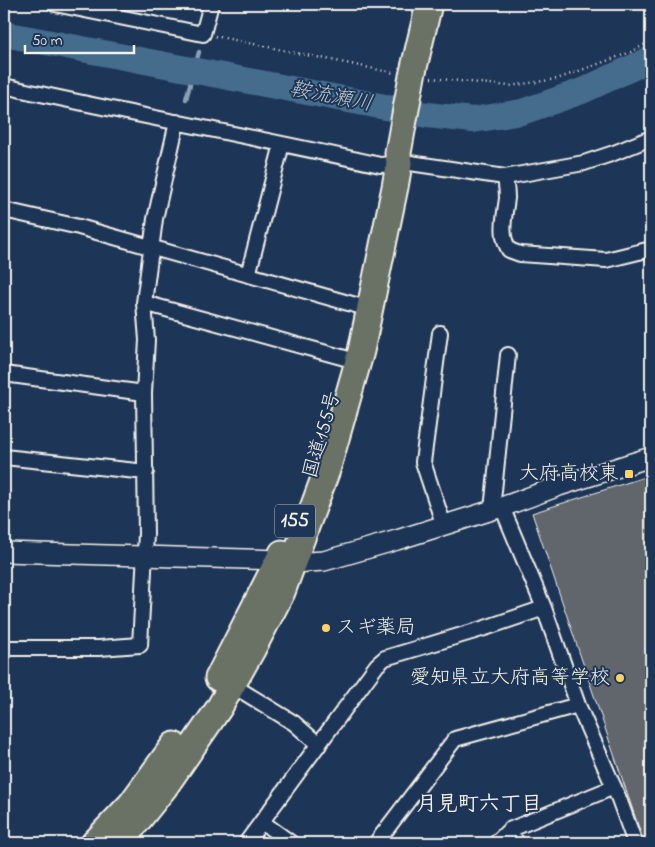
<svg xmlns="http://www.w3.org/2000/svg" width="655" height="847" font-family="'Indie Flower','Klee One',sans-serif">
  <rect width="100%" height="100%" fill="#1d3557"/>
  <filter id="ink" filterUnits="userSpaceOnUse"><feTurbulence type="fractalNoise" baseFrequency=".02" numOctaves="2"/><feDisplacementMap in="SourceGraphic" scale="10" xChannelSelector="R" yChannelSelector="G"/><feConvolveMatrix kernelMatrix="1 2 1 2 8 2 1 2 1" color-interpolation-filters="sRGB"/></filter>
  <g filter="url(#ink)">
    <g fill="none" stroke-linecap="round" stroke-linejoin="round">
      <path stroke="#8aa1b1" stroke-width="4.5" d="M186,99L199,52"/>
      <path stroke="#446c8c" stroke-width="26" d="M4,34L427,115L473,120L522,112L582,91L651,59"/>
    </g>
    <path fill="#61666c" stroke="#f4f1e8" d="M651,475V843H644L532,513Z"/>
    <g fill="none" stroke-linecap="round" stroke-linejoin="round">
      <g stroke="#f4f1e8" stroke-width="18">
        <path id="street" d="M55,4L203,34L211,4
          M4,86C129,114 255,137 380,165L410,163L505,177L584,163L614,153L651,138
          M505,177C506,184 507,191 507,198C505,216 499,233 509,250L520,254L606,260L651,249
          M4,210L79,227L359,306
          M248,275L282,144
          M144,303L345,358
          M440,333L423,462L444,526
          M4,374L144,393
          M4,457L146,472
          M502,507L544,608L578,705L619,799L635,843
          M492,510L508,355
          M4,648H99L140,645L146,534L144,393L147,340L144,303L155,219L177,122
          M232,685L294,723L319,745
          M262,822L291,843
          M509,830L517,843
          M246,843L377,665L385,658L485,628L544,608
          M376,843L455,739L578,705
          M496,843L509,830L614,787"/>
      </g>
      <g stroke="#f4f1e8" stroke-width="22">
        <path id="secondary" d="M4,552L279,560L293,563L324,561L397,540L502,507L559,486L651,457"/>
      </g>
      <g stroke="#f4f1e8" stroke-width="29">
        <path id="highway" d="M218,678L282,553
          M94,843L131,804L174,745
          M120,843L164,788L219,708L252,650L282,592L327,470L361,351L395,187L399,164L398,153L412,76L429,4"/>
      </g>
      <path stroke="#f4f1e8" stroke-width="2.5" stroke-dasharray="1 4" stroke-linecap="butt" d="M215,36L394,73
        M431,78L509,86L557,79L631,52L651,41"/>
      <use href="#street" stroke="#1d3557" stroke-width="14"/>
      <use href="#secondary" stroke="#1d3557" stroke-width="19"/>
      <use href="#highway" stroke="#6a7165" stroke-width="25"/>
    </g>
  </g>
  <g fill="#ffd166" stroke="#1d3557" stroke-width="2">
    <rect x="624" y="469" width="10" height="10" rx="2.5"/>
    <circle cx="326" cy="628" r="5"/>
    <circle cx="620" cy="678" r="5"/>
  </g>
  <g text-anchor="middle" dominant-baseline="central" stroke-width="4" stroke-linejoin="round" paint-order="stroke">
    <rect fill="#1d3557" stroke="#b4b9bc" stroke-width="1" x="275" y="504.5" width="40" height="33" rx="4"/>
    <g font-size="19" font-weight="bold" fill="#f4f1e8">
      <text x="295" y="521">155</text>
    </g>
    <g font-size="20" fill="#f4f1e8" stroke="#1d3557">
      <text transform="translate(323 435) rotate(-74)">国道155号</text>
    </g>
    <g font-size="20" fill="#f4f1e8" stroke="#1d3557" text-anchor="end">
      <text x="619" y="474">大府高校東</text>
      <text x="336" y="628" text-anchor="start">スギ薬局</text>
      <text x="610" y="678">愛知県立大府高等学校</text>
    </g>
    <g font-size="21" font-style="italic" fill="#b6c2c8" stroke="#1d3557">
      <text transform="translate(331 97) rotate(11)">鞍流瀬川</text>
    </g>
    <g font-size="21" font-weight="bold" fill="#f4f1e8" stroke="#1d3557">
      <text x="479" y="805">月見町六丁目</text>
    </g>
  </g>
  <rect width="655" height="847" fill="none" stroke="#1d3557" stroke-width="20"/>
  <rect x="10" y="10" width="635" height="827" fill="none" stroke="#f4f1e8" stroke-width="2" filter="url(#ink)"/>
  <path d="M25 45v8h109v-8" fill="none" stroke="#f4f1e8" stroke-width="2.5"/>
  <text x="32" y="45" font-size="15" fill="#f4f1e8" stroke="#1d3557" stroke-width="4" paint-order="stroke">50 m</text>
</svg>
